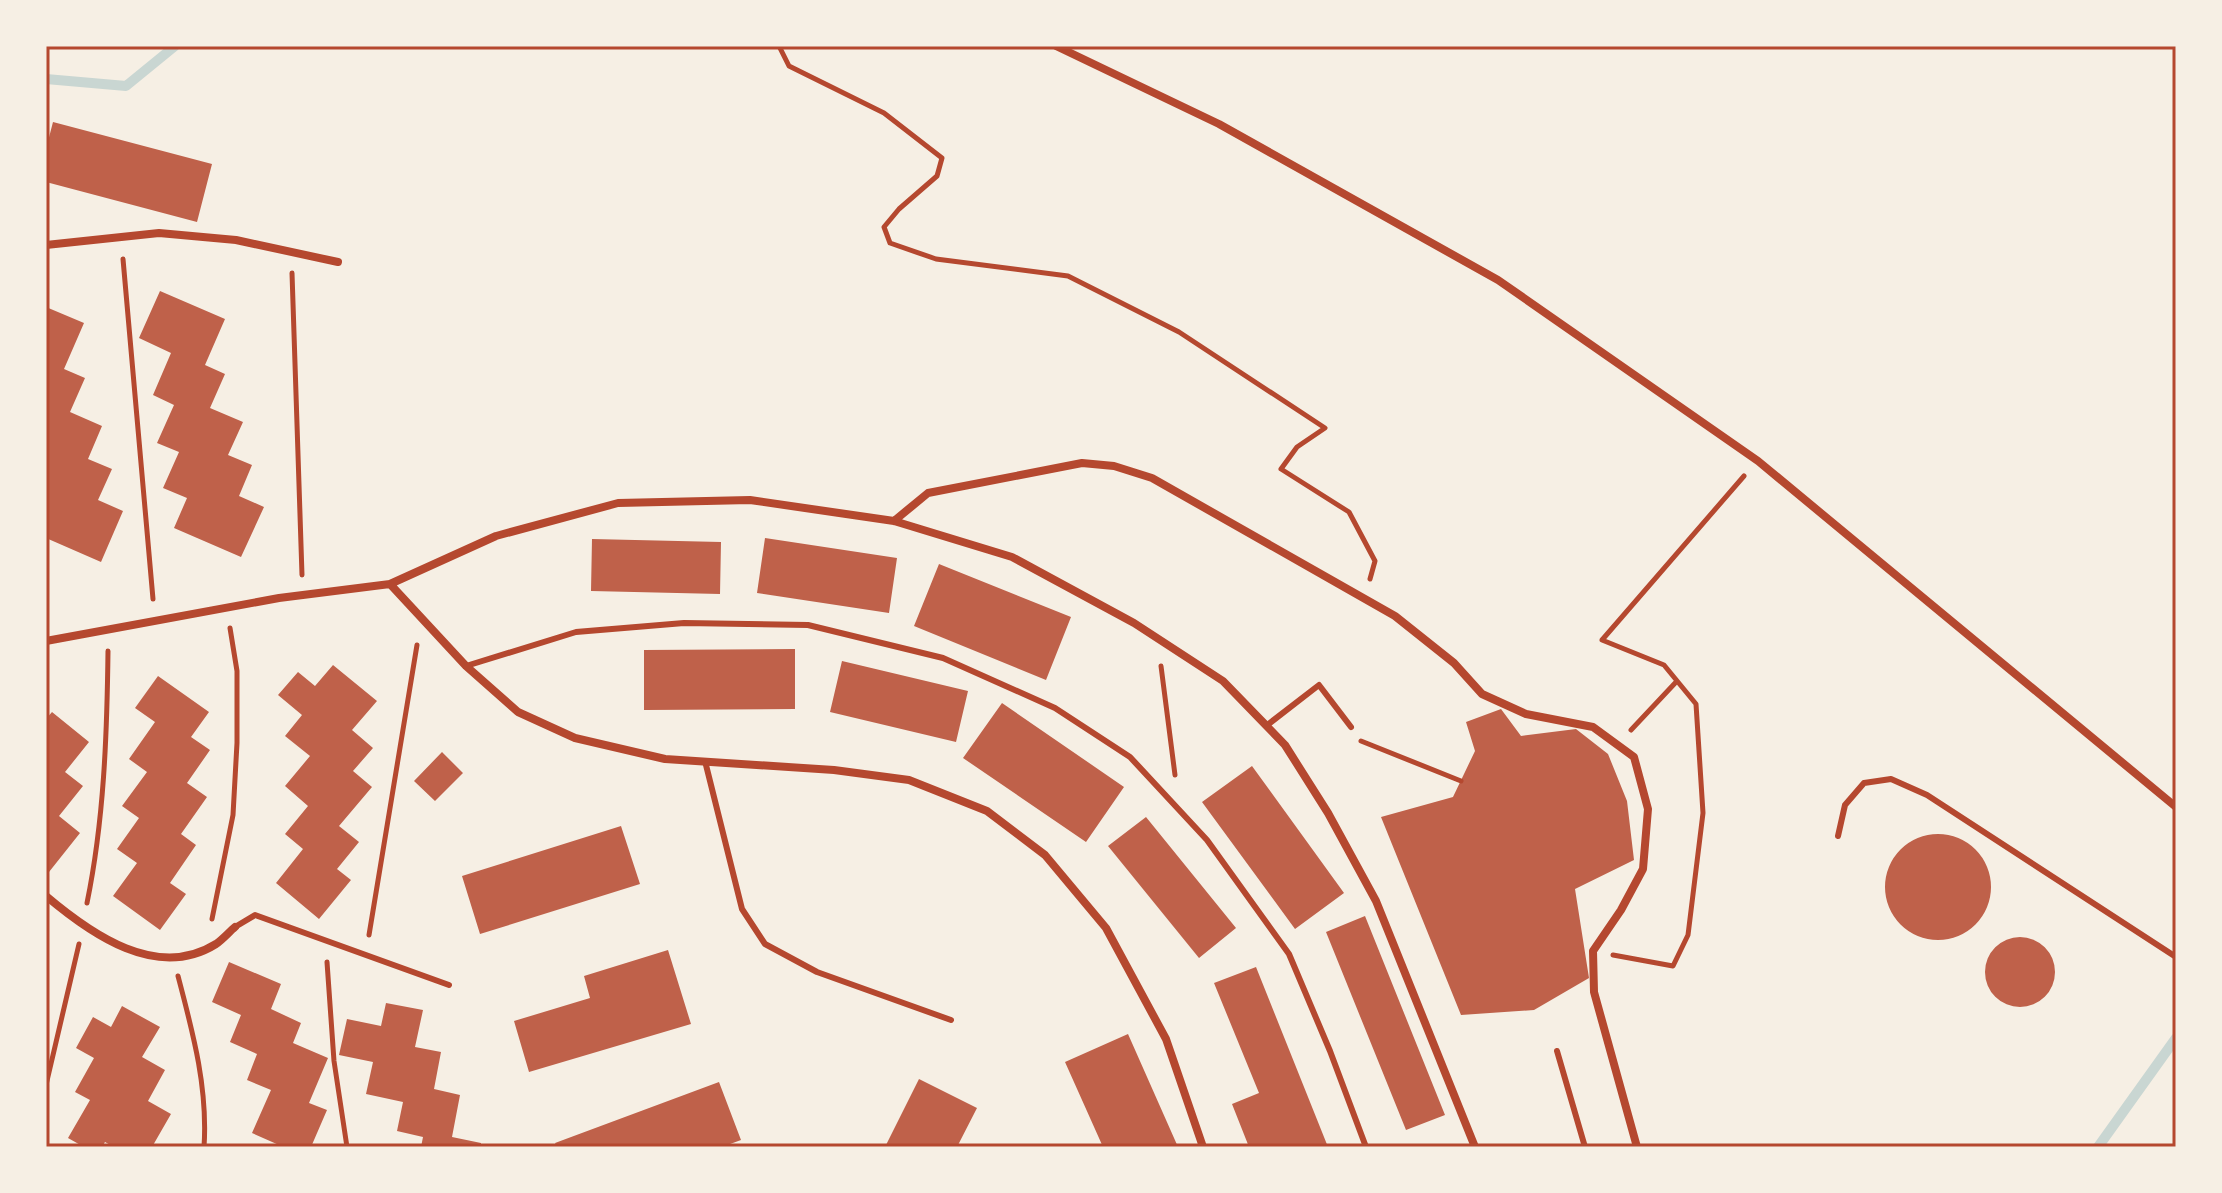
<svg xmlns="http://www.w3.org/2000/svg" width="2222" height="1193" font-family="'Archivo Narrow',sans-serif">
  <rect width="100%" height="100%" fill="#f6efe4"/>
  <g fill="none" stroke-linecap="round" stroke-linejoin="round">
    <path stroke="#c9d6d2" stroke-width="10" d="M46,79L126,86L175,46
      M2098,1147L2176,1038"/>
  </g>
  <path fill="#bf614a" d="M53,122L212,164L197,222L46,182V149Z
    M160,291L225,319L205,365L225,374L210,408L243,422L228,455L252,465L239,496L264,507L241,557L174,528L187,498L163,488L179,452L157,443L174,405L153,395L171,353L139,338Z
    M46,307L84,323L64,369L85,378L70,412L102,426L88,459L112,469L98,500L123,511L101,562L46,538Z
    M765,538L897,558L889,613L757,593Z
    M592,539L721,542L720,594L591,591Z
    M939,564L1071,617L1046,680L914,626Z
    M795,649V709L644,710V650Z
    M842,661L968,691L956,742L830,712Z
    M333,665L377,701L352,730L373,748L353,771L372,787L339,826L359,842L337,869L351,880L319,919L276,883L303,849L285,834L308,806L285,786L310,756L285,736L302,715L278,695L298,672L315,686Z
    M158,676L209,712L191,737L210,750L187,783L207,797L181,834L196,845L170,883L186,894L160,930L113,896L137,863L117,849L139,818L122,806L147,772L129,759L155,722L135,708Z
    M1002,703L1124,787L1086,842L963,758Z
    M1501,709L1521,736L1576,729L1608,754L1627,801L1634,860L1575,889L1589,978L1534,1010L1461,1015L1381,817L1453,797L1475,751L1466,722Z
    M52,712L89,742L65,772L83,786L59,816L80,833L49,872L46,869V719Z
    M442,752L463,773L435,801L414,781Z
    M1252,766L1344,893L1295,929L1202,802Z
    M1146,817L1236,928L1199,958L1108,846Z
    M621,826L640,884L480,934L462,876Z
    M1885 887a53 53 0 1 1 106 0a53 53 0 1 1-106 0Z
    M1365,916L1445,1115L1406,1130L1326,932Z
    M1985 972a35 35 0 1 1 70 0a35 35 0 1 1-70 0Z
    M668,950L691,1024L529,1072L514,1021L590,998L584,976Z
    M229,962L281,984L271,1009L301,1023L293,1043L328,1058L309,1103L327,1110L311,1147H278L279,1145L252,1133L271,1090L247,1080L257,1054L230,1042L241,1015L212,1002Z
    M1256,967L1328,1147H1249L1232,1104L1259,1093L1214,983Z
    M386,1003L423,1010L415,1047L441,1052L434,1089L460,1095L452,1137L481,1143V1147H421L423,1137L397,1131L403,1102L366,1094L373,1062L339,1055L347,1019L381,1026Z
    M122,1006L160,1027L142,1057L165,1070L148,1101L171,1114L152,1147H114L105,1142L102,1147H84L68,1138L90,1100L75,1092L94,1058L76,1048L93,1017L111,1027Z
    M1128,1034L1178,1147H1103L1065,1062Z
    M919,1079L977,1108L957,1147H890L886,1145Z
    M719,1082L741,1140L722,1147H557L555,1143Z"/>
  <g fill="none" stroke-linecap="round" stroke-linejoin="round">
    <path stroke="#b5482f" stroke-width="5" d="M779,46L789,66L884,113L942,158L937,176L899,209L884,227L890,243L936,259L1068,276L1179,332L1325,428L1297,447L1281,469L1349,512L1375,561L1370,579
      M123,259L153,599
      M292,273L302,575
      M1161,666L1175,775
      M1631,730L1677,681
      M1361,741L1461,781
      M87,903C104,820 107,735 108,651
      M212,919L233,815L237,743V671L230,628
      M369,935L417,645
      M1613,955L1673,966L1688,935L1703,813L1696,704L1664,665L1602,640L1744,476
      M327,962L334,1061L347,1147
      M178,976C193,1033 208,1088 204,1147
      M46,1085L79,944"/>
    <path stroke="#b5482f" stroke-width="6" d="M466,666L576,632L684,623L808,625L943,658L1055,708L1130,757L1207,840L1289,954L1330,1051L1366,1147
      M1266,726L1319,685L1351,727
      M705,761L742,909L765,944L817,972L951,1020
      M1838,836L1845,805L1864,783L1891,779L1927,795L2176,957
      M235,927L255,915L449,985
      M1557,1051L1585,1147"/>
    <path stroke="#b5482f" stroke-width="8" d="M1056,46L1219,124L1498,280L1758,461L2176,807
      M46,245L159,233L236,240L338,262
      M894,521L928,493L1082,463L1114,466L1152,478L1395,616L1454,663L1482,694L1526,714L1593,727L1634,757L1648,809L1643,869L1621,910L1593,951L1594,992L1637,1147
      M390,584L466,666L518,712L575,738L665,759L834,770L909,780L987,811L1045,855L1106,928L1166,1039L1203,1147
      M46,641L279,598L390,584L496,536L618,503L750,500L894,521L1012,557L1134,623L1223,681L1285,745L1328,813L1376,901L1475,1147
      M46,896C91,934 157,981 216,944C223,939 229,932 235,927"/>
  </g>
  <rect width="2222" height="1193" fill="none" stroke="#f6efe4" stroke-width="96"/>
  <rect x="48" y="48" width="2126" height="1097" fill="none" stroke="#b5482f" stroke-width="3"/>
</svg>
